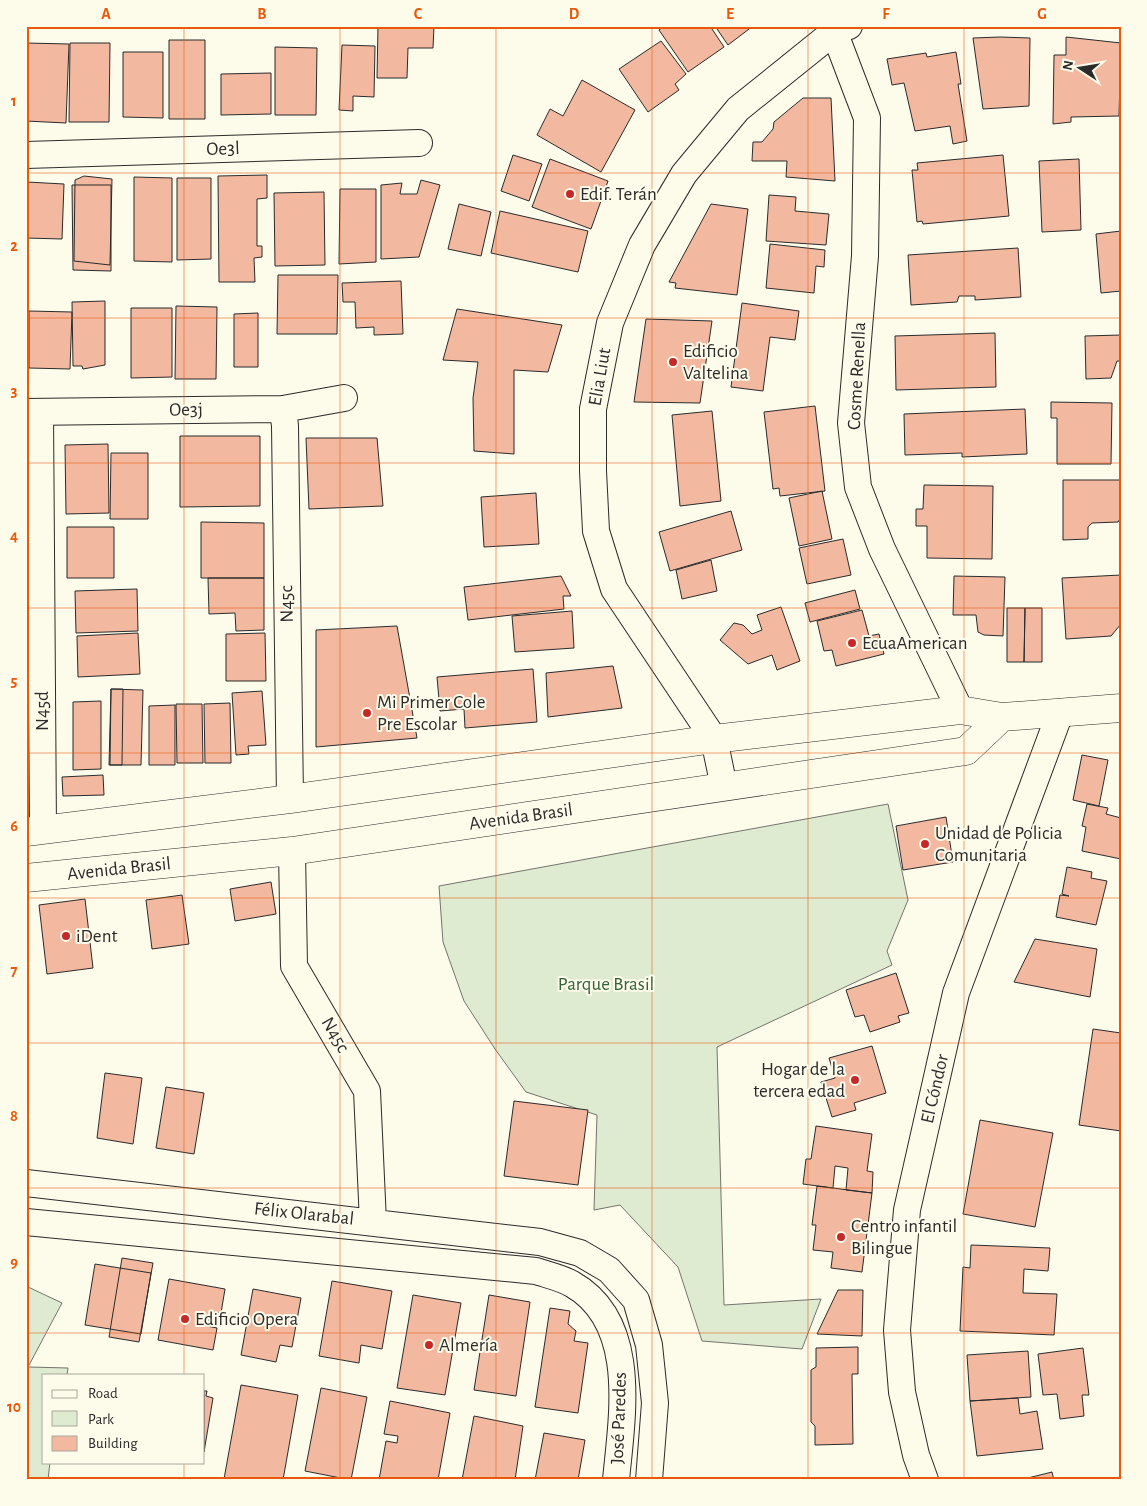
<svg xmlns="http://www.w3.org/2000/svg" width="1147" height="1506" font-family="'Alegreya Sans',sans-serif">
  <rect width="100%" height="100%" fill="#fdfbea"/>
  <path fill="#deebd1" stroke="#74746e" d="M888,804L908,900L887,951L892,965L717,1047L724,1305L821,1299L802,1349L702,1341L678,1267L620,1205L594,1210L597,1115L526,1092L495,1049L464,1001L443,942L439,886Z
    M26,1286L62,1303L28,1367L68,1368L67,1375H44V1462H50L48,1480H26Z"/>
  <path fill="#f2b8a0" stroke="#2b2b2b" d="M378,26H434L433,48H408L407,78H377Z
    M664,26H710L724,47L688,72L659,30Z
    M715,26H753L728,45Z
    M1000,37L1030,38L1029,106L983,109L973,38Z
    M1066,37L1121,43L1119,116L1071,117V122L1053,124L1054,55H1066Z
    M169,40H205V119H169Z
    M661,41L686,74L675,84L679,90L648,112L619,69Z
    M26,43L69,44L66,123L26,121Z
    M70,43H110L109,122H69Z
    M342,45L375,46L374,97L353,96V111L339,110Z
    M275,47L317,48L316,115H275Z
    M123,52H163V118L123,117Z
    M956,52L961,84H958L967,141L953,144L950,126L915,131L904,83L892,85L887,59L926,53L927,57Z
    M271,73V114L221,115V74Z
    M582,80L635,110L601,172L537,135L550,109L563,116Z
    M803,98H831L835,181L786,177L787,161H752L753,142H762L773,129L774,122Z
    M513,155L542,164L529,201L501,191Z
    M1003,155L1009,216L923,224L922,221L917,222L912,170H918L917,163Z
    M550,159L608,181L591,229L532,207Z
    M1079,159L1081,230L1042,232L1039,161Z
    M267,175V198L257,199V246H262V257L254,258L255,282H219L218,176Z
    M84,176L112,179L110,265L74,261L75,180Z
    M134,177L172,178V262L134,261Z
    M177,178H211V259L177,260Z
    M421,180L440,185L419,257L381,259V185L402,183L400,194H417Z
    M27,182L64,184L62,239L26,238Z
    M72,185H111V271L73,270Z
    M340,189H376V262L339,264Z
    M324,192L325,265L275,266L274,193Z
    M769,195L796,197L795,211L829,214L826,245L766,241Z
    M459,204L491,212L481,256L448,249Z
    M711,204L748,209L737,295L675,288L676,283L669,282Z
    M500,211L588,231L578,272L491,253Z
    M1121,231V291L1101,293L1096,234Z
    M770,244L825,250L824,267L816,266L814,293L766,288Z
    M1018,248L1021,297L975,300V296H959L957,302L911,305L908,255Z
    M278,275H338L337,334H277Z
    M401,281L403,334L374,335V327L356,328L355,302H343L342,283Z
    M105,301V365L83,369L82,366H73L72,302Z
    M742,303L799,311L795,340L770,337L763,391L731,387Z
    M176,306L217,307L216,379H175Z
    M131,308H172V377L131,378Z
    M457,309L562,325L548,372L514,370V454L474,451L473,398L478,362L443,360Z
    M29,311L72,312L70,369L29,368Z
    M258,313V367H234V314Z
    M646,319L712,321L700,403L634,402Z
    M995,333L996,387L896,390L895,336Z
    M1121,335V361H1117L1111,378L1086,379L1085,336Z
    M1051,402L1112,403L1111,464H1057V418H1051Z
    M815,406L825,491L780,496L779,488L773,489L764,412Z
    M1025,409L1027,454L962,457V453L905,455L904,414Z
    M712,411L721,501L680,506L672,415Z
    M180,436H260V506L180,507Z
    M306,438H377L383,506L309,509Z
    M108,444L109,513L66,514L65,445Z
    M111,453H148V519H110Z
    M1063,480H1121V517L1118,522L1092,523L1088,527V539L1063,540Z
    M924,485L993,486L992,559L927,558V526H916V509H923Z
    M822,491L832,539L799,546L789,498Z
    M536,493L539,544L484,547L481,497Z
    M731,511L742,550L670,571L659,532Z
    M201,522L264,523V578H201Z
    M67,527H114V578H67Z
    M843,539L851,575L807,584L799,548Z
    M711,560L717,591L682,599L676,570Z
    M1121,575V624L1111,636L1066,639L1062,578Z
    M561,576L571,596H563L564,609L468,620L464,587Z
    M954,576L1005,577L1003,636L984,635L978,632L976,615H953Z
    M208,578H264V630L236,631L235,613L209,614Z
    M137,589L138,631L76,633L75,591Z
    M855,590L860,609L810,622L805,603Z
    M781,607L800,661L777,670L772,655L748,664L720,640L734,623L743,625L752,634L762,630L757,615Z
    M1007,608H1025L1024,662H1007Z
    M1025,608H1042V662H1024Z
    M862,610L869,636L879,634L884,654L836,666L832,650L824,651L817,621Z
    M572,611L574,648L515,652L512,616Z
    M397,626L417,738L316,747V630Z
    M138,633L140,674L78,677L77,636Z
    M265,633L266,681H226V634Z
    M613,666L622,708L548,717L546,673Z
    M533,669L537,722L465,728L464,709L440,711L437,677Z
    M111,689H123L122,765H110Z
    M111,689L143,690L141,765H109Z
    M262,691L266,745L248,746L249,754L236,755L232,693Z
    M101,701V769L73,770V702Z
    M230,703L231,763H205L204,704Z
    M176,704H202L203,763H177Z
    M175,705V765H149V706Z
    M1082,755L1108,760L1099,806L1073,800Z
    M103,775L104,795L63,796L62,777Z
    M1087,804L1108,808L1106,814L1121,818V859L1082,851L1086,827L1082,826Z
    M946,817L953,862L903,870L896,826Z
    M1067,867L1092,872L1091,878L1107,881L1096,925L1056,917L1060,895L1069,896L1062,894Z
    M271,882L276,914L235,921L230,889Z
    M182,895L189,944L152,949L146,900Z
    M85,899L93,968L47,974L39,905Z
    M1035,939L1097,949L1090,997L1014,982Z
    M896,973L909,1013L898,1016L900,1022L870,1032L864,1015L855,1017L846,990Z
    M1093,1029L1121,1033V1131L1079,1125Z
    M872,1046L886,1093L854,1103L856,1110L832,1117L821,1082L835,1078L829,1058Z
    M105,1073L142,1078L133,1144L97,1138Z
    M166,1087L204,1093L194,1154L156,1148Z
    M514,1101L588,1110L578,1185L504,1176Z
    M980,1120L1053,1133L1035,1227L963,1214Z
    M816,1126L872,1134L867,1171L873,1172L872,1193L846,1190L848,1168L835,1166L833,1188L803,1184L806,1159H811Z
    M817,1186L872,1193L862,1272L831,1268L833,1252L813,1250L816,1225H812Z
    M971,1245L1050,1248L1048,1271L1024,1269L1023,1293L1057,1294L1054,1335L960,1331L963,1267L970,1268Z
    M122,1258L153,1263L139,1342L109,1337Z
    M95,1264L151,1273L141,1334L85,1325Z
    M169,1279L225,1289L221,1313L210,1311L207,1326L217,1328L213,1350L158,1340Z
    M332,1281L392,1291L382,1349L361,1345L359,1363L319,1356Z
    M253,1289L301,1298L292,1347L280,1345L276,1362L241,1355Z
    M838,1290H863L862,1336L817,1334Z
    M413,1295L461,1303L445,1395L397,1388Z
    M489,1295L530,1302L516,1396L474,1390Z
    M550,1308L570,1311L568,1324L576,1331L574,1341L588,1343L578,1413L535,1407Z
    M858,1347V1374H852L853,1444L815,1445V1426L811,1422V1370L816,1367V1348Z
    M1083,1348L1089,1395H1082L1084,1416L1060,1419L1057,1394L1043,1395L1038,1354Z
    M1028,1351L1031,1397L970,1401L967,1355Z
    M241,1385L298,1395L283,1480L224,1479Z
    M321,1388L367,1397L351,1480L305,1471Z
    M204,1391H207L206,1396L213,1398L204,1452Z
    M1018,1398L1020,1414L1037,1411L1043,1449L977,1456L970,1401Z
    M390,1401L450,1413L438,1480H379L386,1441L397,1443L398,1436L384,1434Z
    M474,1416L523,1426L515,1480H462Z
    M544,1433L585,1440L578,1480H535Z
    M1052,1472L1054,1480H1020Z"/>
  <g fill="none" stroke-linecap="round" stroke-linejoin="round">
    <g stroke="#2b2b2b" stroke-width="28">
      <path id="minor" d="M832,26L867,118L865,256L851,423L858,487L882,549L960,710
        M26,155L419,143
        M283,409L285,426L290,799
        M26,412L283,409L344,398
        M40,412L43,829
        M724,787L714,739L614,589L596,531L593,471V409L610,323L642,245L684,174L738,109L835,31L849,26
        M292,851L294,966L367,1091L373,1222
        M26,1183L540,1242L580,1253L609,1270L636,1300L649,1345L655,1403L649,1480
        M26,1222L536,1271C548,1275 562,1278 572,1284C639,1322 622,1416 616,1480
        M925,1480L916,1455L902,1392L897,1330L907,1210L956,993L1060,713"/>
    </g>
    <g stroke="#2b2b2b" stroke-width="29">
      <path id="tertiary" d="M26,832L290,799L714,739L960,710L1002,717L1121,708
        M26,878L292,851L966,751L1002,717"/>
    </g>
    <use href="#minor" stroke="#fdfbea" stroke-width="26"/>
    <use href="#tertiary" stroke="#fdfbea" stroke-width="28"/>
  </g>
  <path fill="none" stroke="#e8590c" stroke-width="1" stroke-opacity="0.55" d="M184,26V1375M340,26V1480M496,26V1480M652,26V1480M808,26V1480M964,26V1480M26,173H1121M26,318H1121M26,463H1121M26,608H1121M26,753H1121M26,898H1121M26,1043H1121M26,1188H1121M26,1333H1121M184,1462V1480"/>
  <g fill="#c62828" stroke="#fdfbea" stroke-width="2">
    <circle cx="570" cy="194" r="5"/>
    <circle cx="673" cy="362" r="5"/>
    <circle cx="852" cy="643" r="5"/>
    <circle cx="367" cy="713" r="5"/>
    <circle cx="925" cy="844" r="5"/>
    <circle cx="66" cy="936" r="5"/>
    <circle cx="855" cy="1080" r="5"/>
    <circle cx="841" cy="1237" r="5"/>
    <circle cx="185" cy="1319" r="5"/>
    <circle cx="429" cy="1345" r="5"/>
  </g>
  <g text-anchor="middle" dominant-baseline="central" stroke-width="4" stroke-linejoin="round" paint-order="stroke">
    <g font-size="19" fill="#2b2b2b" stroke="#fdfbea">
      <text transform="translate(223 149) rotate(-2)">Oe3l</text>
      <text transform="translate(857 376) rotate(-87)">Cosme Renella</text>
      <text transform="translate(600 377) rotate(-80)">Elia Liut</text>
      <text transform="translate(186 410) rotate(-1)">Oe3j</text>
      <text transform="translate(287 604) rotate(-91)">N45c</text>
      <text transform="translate(42 711) rotate(-90)">N45d</text>
      <text transform="translate(521 817) rotate(-8)">Avenida Brasil</text>
      <text transform="translate(119 869) rotate(-6)">Avenida Brasil</text>
      <text transform="translate(335 1035) rotate(60)">N45c</text>
      <text transform="translate(935 1089) rotate(-77)">El Cóndor</text>
      <text transform="translate(304 1214) rotate(6)">Félix Olarabal</text>
      <text transform="translate(619 1418) rotate(-88)">José Paredes</text>
    </g>
    <g font-size="19" fill="#2b2b2b" stroke="#fdfbea" text-anchor="start">
      <text x="580" y="194">Edif. Terán</text>
      <text x="683" y="351">Edificio<tspan x="683" dy="22">Valtelina</tspan></text>
      <text x="862" y="643">EcuaAmerican</text>
      <text x="377" y="702">Mi Primer Cole<tspan x="377" dy="22">Pre Escolar</tspan></text>
      <text x="935" y="833">Unidad de Policia<tspan x="935" dy="22">Comunitaria</tspan></text>
      <text x="76" y="936">iDent</text>
      <text x="845" y="1069" text-anchor="end">Hogar de la<tspan x="845" dy="22">tercera edad</tspan></text>
      <text x="851" y="1226">Centro infantil<tspan x="851" dy="22">Bilingue</tspan></text>
      <text x="195" y="1319">Edificio Opera</text>
      <text x="439" y="1345">Almería</text>
    </g>
    <g font-size="19" fill="#34623c" stroke="#fdfbea">
      <text x="606" y="984">Parque Brasil</text>
    </g>
  </g>
  <rect width="1147" height="1506" fill="none" stroke="#fdfbea" stroke-width="55"/>
  <rect x="42" y="1374" width="162" height="90" fill="#fdfbea" stroke="#a9a89e"/>
  <rect x="52" y="1390" width="25" height="8" fill="#fdfbea" stroke="#a9a89e"/>
  <text x="88" y="1398" font-size="15" fill="#2b2b2b">Road</text>
  <rect x="52" y="1411" width="25" height="15" fill="#deebd1" stroke="#a9a89e"/>
  <text x="88" y="1424" font-size="15" fill="#2b2b2b">Park</text>
  <rect x="52" y="1436" width="25" height="15" fill="#f2b8a0" stroke="#a9a89e"/>
  <text x="88" y="1448" font-size="15" fill="#2b2b2b">Building</text>
  <g transform="translate(1080 68) rotate(282)" stroke="#fdfbea" stroke-width="4" paint-order="stroke">
  <path d="M0-4L9 19L0 12L-9 19Z" fill="#2b2b2b"/>
  <text y="-8" font-size="14" font-weight="bold" text-anchor="middle" fill="#2b2b2b">N</text>
  </g>
  <rect x="28" y="28" width="1092" height="1450" fill="none" stroke="#e8590c" stroke-width="2"/>
  <g font-size="16" text-anchor="middle" font-weight="bold" fill="#e8590c">
    <text x="106" y="19">A</text>
    <text x="262" y="19">B</text>
    <text x="418" y="19">C</text>
    <text x="574" y="19">D</text>
    <text x="730" y="19">E</text>
    <text x="886" y="19">F</text>
    <text x="1042" y="19">G</text>
    <text x="14" y="106">1</text>
    <text x="14" y="251">2</text>
    <text x="14" y="396">3</text>
    <text x="14" y="541">4</text>
    <text x="14" y="686">5</text>
    <text x="14" y="831">6</text>
    <text x="14" y="976">7</text>
    <text x="14" y="1121">8</text>
    <text x="14" y="1267">9</text>
    <text x="14" y="1412">10</text>
  </g>
</svg>
